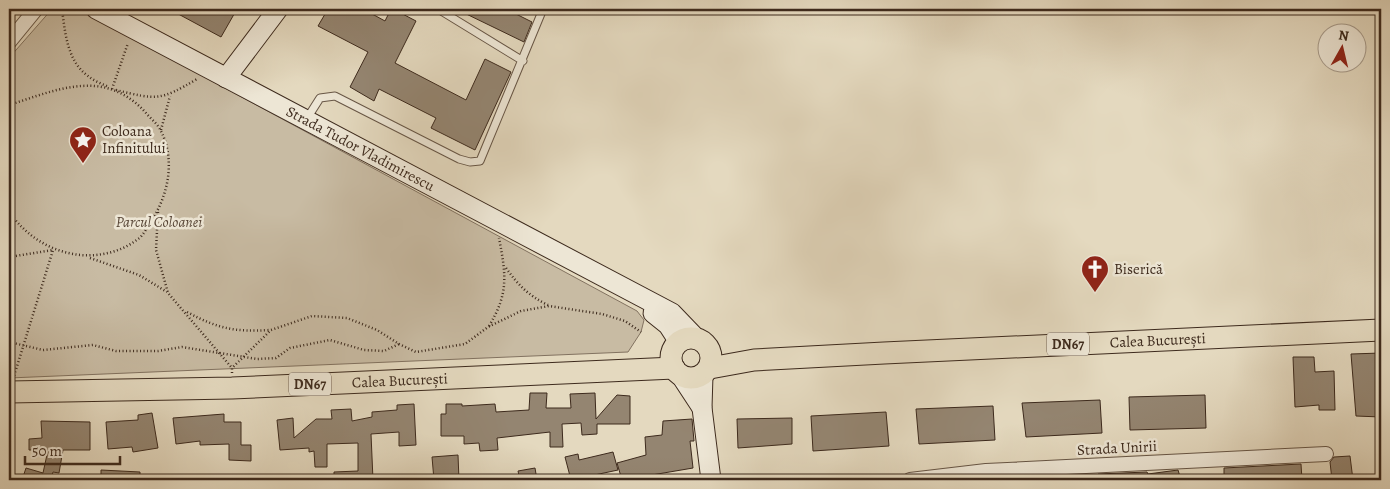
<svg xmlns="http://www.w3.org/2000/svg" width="1390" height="489" font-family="Alegreya,serif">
  <rect width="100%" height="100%" fill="#e4d9bf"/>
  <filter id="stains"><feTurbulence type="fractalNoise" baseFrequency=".004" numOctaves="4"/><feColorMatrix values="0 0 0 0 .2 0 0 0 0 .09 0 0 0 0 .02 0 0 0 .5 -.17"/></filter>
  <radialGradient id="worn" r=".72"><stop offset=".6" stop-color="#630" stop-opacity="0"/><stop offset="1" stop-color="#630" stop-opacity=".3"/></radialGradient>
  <path fill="#c8bba3" stroke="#827260" d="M52,9H79L637,311L644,320L641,332L628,352L9,378V58Z"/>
  <path fill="#948571" stroke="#3d2a1d" d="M169,9H237L221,37Z
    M328,9H363L385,21L391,9H393L416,21L395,63L466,100L485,59L511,72L475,150L431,128L436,118L379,89L374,101L350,87L368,52L318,26Z
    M456,9H506L532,22L524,42Z
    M1381,353V417L1356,416L1351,354Z
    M1293,357H1314L1315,372L1334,371L1335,410H1319V405L1295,407Z
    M530,393H547L546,408H571L570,394L595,393L596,419L617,395L630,396V424H597V434L582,435L581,423L562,424L563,447H550V432L497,438L498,450L480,451L479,443L464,444V436H441V414H446V404H462V406L495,404L496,412L529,410Z
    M1205,395L1206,428L1130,430L1129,397Z
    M1100,400L1102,433L1026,437L1022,403Z
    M414,404L416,445L399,446V432L371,434L373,480H334V472L358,471V443L327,444V467H315L314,451L309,452V448L280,450L277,420L293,418L294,438L316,419H332L331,410L351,409L352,421L372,417V412L397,410V405Z
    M993,406L995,440L919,444L916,409Z
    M886,412L889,446L813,451L811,416Z
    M152,413L158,448L133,452L132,447L108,449L106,422L138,420V415Z
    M224,414V422H241V445H251V461L229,460V444L200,445V441L176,444L173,418Z
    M792,418V444L738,448L737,419Z
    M692,419L694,441H690L693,468L640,477L641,480H622L617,463L646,455L645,437L662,435L663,421Z
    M41,421L90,422V450H63L59,473L53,472L52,476L58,478V480H32L23,477L26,468L43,473L48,450H29V439L42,438Z
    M613,452L618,470L571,480L565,457L578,454L579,460Z
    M458,455L459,480H434L432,457Z
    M1350,456L1353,480H1332L1330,462L1334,457Z
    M1301,464L1302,480H1224V468Z
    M535,468L537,480H520L518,471Z
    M101,470L140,472V480H101Z
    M1178,470L1181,480H1098V474L1147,472L1148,474Z"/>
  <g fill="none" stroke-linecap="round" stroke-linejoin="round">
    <g stroke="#675646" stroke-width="9">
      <path id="service" d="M438,9L523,61
        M306,120L320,98L335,96L459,159L470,162L480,161L543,9"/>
    </g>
    <g stroke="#675646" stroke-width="16">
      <path id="minor" d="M9,42L36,9
        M910,480L986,471L1326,454"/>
    </g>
    <g stroke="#3d2a1d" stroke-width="21">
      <g id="secondary">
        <path id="s1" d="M96,9L672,313L696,338"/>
        <path d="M226,78L278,9"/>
        <path d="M653,313L668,325L679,342"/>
        <path d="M703,375L702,408L711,480"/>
        <path d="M681,376L702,408"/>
      </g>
    </g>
    <g stroke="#3d2a1d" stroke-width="23">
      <g id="primary">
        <circle cx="691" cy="358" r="20"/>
        <path id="s2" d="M710,368L754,360L884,353L1381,330"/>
        <path id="s3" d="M9,392L232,388L674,368"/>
      </g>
    </g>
    <path stroke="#3d2a1d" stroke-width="2.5" stroke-dasharray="1 2.5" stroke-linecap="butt" d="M62,9C65,32 67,61 88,76C94,81 102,84 109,87
      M112,89L128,43
      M116,90C157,100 160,101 197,79
      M9,105C35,97 65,84 94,86C114,87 133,98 146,113C151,119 158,124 161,131C176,161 168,198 149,224C146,229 143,236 138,239C120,253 95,258 73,254C46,249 25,234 9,212
      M161,130L170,96
      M158,212L156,250L168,293L232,368
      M9,257L53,250L14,376
      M90,258L139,275L167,292
      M506,268C518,285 529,296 548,305
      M187,312C219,329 234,332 270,330
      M489,326C509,293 506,275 499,238
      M9,342L43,350L93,345L116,351H158L182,347L257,359L276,358L290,348L330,340L364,350L384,351L399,344
      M232,373V368L271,330L312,316L347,318L377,330L399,344L416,352L465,344L488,327L521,311L549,306L602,314L625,321L641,332"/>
    <use href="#service" stroke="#ede6d5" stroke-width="7"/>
    <use href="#minor" stroke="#ede6d5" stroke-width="14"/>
    <use href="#secondary" stroke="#ede6d5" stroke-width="19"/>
    <use href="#primary" stroke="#e4d9bf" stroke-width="21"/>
  </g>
  <defs>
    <g id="sight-pin" transform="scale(1.4375)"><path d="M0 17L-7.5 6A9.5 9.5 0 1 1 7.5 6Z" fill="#8f2418" stroke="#ede6d5"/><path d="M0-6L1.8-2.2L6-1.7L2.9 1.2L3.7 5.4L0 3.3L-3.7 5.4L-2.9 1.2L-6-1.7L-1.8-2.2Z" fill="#fff"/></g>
    <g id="church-pin" transform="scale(1.4375)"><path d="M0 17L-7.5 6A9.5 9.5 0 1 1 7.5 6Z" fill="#8f2418" stroke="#ede6d5"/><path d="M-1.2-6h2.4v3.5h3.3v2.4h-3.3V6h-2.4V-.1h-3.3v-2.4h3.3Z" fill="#fff"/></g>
  </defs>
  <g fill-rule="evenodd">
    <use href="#sight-pin" x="83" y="140"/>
    <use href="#church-pin" x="1095" y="269"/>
  </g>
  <g text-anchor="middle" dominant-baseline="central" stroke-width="5" stroke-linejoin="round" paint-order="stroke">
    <g fill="#ede6d5" stroke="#726254" stroke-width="1">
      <rect x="1047" y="332.5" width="42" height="23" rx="4"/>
      <rect x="289" y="372.5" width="42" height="23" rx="4"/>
    </g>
    <g font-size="14" font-weight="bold" fill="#3d2a1d">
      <text x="1068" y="344">DN67</text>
      <text x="310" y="384">DN67</text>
    </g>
    <g font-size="15" fill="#3d2a1d" stroke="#ede6d5" text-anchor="start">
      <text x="102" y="131">Coloana<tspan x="102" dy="17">Infinitului</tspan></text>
      <text x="1114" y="269">Biserică</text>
    </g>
    <g font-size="15" fill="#3d2a1d" stroke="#ede6d5">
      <text stroke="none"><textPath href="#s1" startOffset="299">Strada Tudor Vladimirescu</textPath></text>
      <text stroke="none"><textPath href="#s2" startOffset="449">Calea București</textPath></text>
      <text stroke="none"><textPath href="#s3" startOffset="391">Calea București</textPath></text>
      <text transform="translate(1117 448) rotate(-3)">Strada Unirii</text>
    </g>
    <g font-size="15" font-style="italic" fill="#594738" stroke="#ede6d5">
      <text x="159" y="222">Parcul Coloanei</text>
    </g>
  </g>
  <rect width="1390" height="489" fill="none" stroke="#e4d9bf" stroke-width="30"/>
  <rect x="10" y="10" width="1370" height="469" fill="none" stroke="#3d2a1d" stroke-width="2.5"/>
  <rect x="15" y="15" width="1360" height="459" fill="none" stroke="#3d2a1d"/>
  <g transform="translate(1342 48) rotate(8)"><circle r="24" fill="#ede6d5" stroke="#a79b8b"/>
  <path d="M0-4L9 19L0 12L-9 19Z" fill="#8f2418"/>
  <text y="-8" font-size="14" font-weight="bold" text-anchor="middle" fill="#3d2a1d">N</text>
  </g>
  <path d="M25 456v8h95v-8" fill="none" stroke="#3d2a1d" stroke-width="2.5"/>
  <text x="32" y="456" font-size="15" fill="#3d2a1d" stroke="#ede6d5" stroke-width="4" paint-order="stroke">50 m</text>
  <rect width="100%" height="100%" filter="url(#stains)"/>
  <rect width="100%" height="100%" fill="url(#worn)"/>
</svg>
